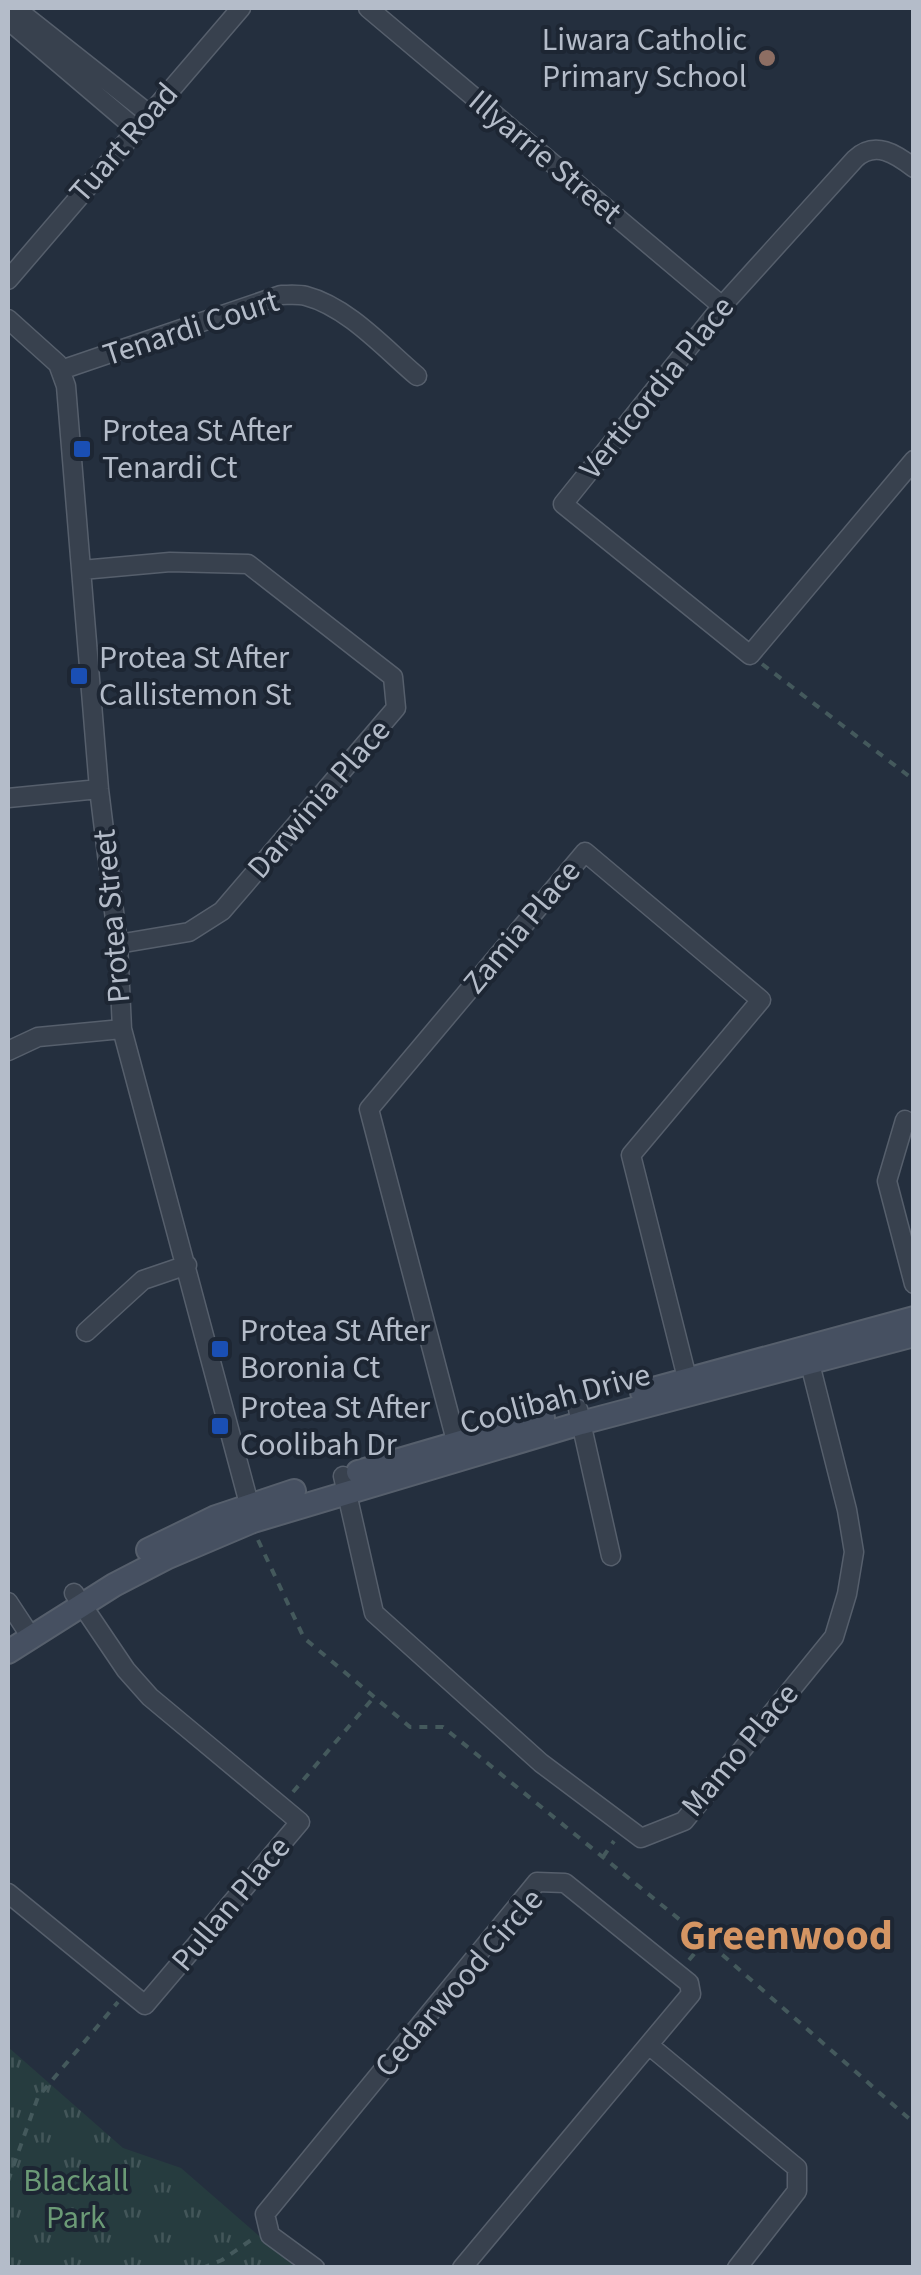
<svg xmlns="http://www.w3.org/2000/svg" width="921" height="2275" font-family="'Source Sans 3',sans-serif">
  <defs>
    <pattern id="park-tufts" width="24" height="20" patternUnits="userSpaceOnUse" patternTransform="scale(2.5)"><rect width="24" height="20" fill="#263c3f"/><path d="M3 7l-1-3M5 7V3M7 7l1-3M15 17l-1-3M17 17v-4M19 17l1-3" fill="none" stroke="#435659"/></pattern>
  </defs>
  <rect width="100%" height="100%" fill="#242f3e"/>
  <path fill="url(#park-tufts)" d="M8,2047L123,2148L181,2168L295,2267H8Z"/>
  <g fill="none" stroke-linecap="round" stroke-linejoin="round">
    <g stroke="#565f6c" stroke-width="21">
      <path id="minor" d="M15,8L149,114
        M368,8L722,306
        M8,20L136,129
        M914,168C896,154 875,140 855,159L722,306L563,504L750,655L914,460
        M8,280L241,8
        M8,319L58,364L66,386L99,789L118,944L122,1029L252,1515
        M61,370L281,295C289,295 298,294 306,296C348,307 385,349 417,376
        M82,570L170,562L248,564L393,677L396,708L222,911L189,932L118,944
        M8,798L99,789
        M8,1051L38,1037L122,1029
        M905,1120L887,1181L914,1284
        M86,1332L143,1280L187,1265
        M578,1409L611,1556
        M460,1456L369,1109L585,852L761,1000L631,1155L690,1390
        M343,1476L374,1613L541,1763L641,1838L684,1821L834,1637L847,1594L854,1552L847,1510L807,1352
        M8,1602L31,1637
        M8,1893L145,2005L300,1822L150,1697L126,1670L74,1593
        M650,2046L797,2168V2191L737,2268
        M315,2268L270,2235L265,2214L537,1882L565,1883L689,1983L691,1994L462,2268"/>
    </g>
    <g stroke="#565f6c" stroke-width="26">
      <path id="secondary" d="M642,1392L914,1318
        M358,1472L543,1418
        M148,1550L216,1517L294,1491
        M8,1652L114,1585L168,1557L253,1521L581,1423L914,1335"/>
    </g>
    <path stroke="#44595c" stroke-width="4" stroke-dasharray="8 8" stroke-linecap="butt" d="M762,664L914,780
      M258,1540L304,1638L410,1727H443L717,1950L914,2123
      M293,1792L374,1697
      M603,1857L614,1841
      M689,1960L705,1941
      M8,2181L38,2097L118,2002
      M202,2268L222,2260L254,2238"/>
    <use href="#minor" stroke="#38414e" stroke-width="18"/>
    <use href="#secondary" stroke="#465061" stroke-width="22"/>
  </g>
  <circle fill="#8d6e63" stroke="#1d2633" stroke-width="4" cx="767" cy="58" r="10"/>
  <g fill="#1a4fb4" stroke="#1d2633" stroke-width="4">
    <rect x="72" y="439" width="20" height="20" rx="5"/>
    <rect x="69" y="666" width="20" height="20" rx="5"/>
    <rect x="210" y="1339" width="20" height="20" rx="5"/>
    <rect x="210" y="1416" width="20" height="20" rx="5"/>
  </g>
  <g text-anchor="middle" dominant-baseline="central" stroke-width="8" stroke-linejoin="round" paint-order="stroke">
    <g font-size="32" fill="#b4bcc9" stroke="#1d2633" text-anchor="start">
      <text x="747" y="40" text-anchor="end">Liwara Catholic<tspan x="747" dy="37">Primary School</tspan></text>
      <text x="102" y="431">Protea St After<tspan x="102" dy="37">Tenardi Ct</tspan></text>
      <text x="99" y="658">Protea St After<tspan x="99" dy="37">Callistemon St</tspan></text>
      <text x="240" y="1331">Protea St After<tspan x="240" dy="37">Boronia Ct</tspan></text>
      <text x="240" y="1408">Protea St After<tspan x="240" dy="37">Coolibah Dr</tspan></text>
    </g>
    <g font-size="32" fill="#b4bcc9" stroke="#1d2633">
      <text transform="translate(124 143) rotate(-49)">Tuart Road</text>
      <text transform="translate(545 157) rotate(40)">Illyarrie Street</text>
      <text transform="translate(191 328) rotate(-18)">Tenardi Court</text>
      <text transform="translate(657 388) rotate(-51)">Verticordia Place</text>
      <text transform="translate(319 799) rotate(-49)">Darwinia Place</text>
      <text transform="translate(112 916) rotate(-95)">Protea Street</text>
      <text transform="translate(522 927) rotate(-50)">Zamia Place</text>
      <text transform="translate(555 1399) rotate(-15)">Coolibah Drive</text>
      <text transform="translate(740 1750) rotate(-50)">Mamo Place</text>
      <text transform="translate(231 1904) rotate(-50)">Pullan Place</text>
      <text transform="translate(459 1983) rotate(-49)">Cedarwood Circle</text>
    </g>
    <g font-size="32" fill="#6b9a76" stroke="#1d2633">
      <text x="76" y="2181">Blackall<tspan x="76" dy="37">Park</tspan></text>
    </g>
    <g font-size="42" font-weight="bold" fill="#d59563" stroke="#1d2633">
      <text x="786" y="1936">Greenwood</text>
    </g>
  </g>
  <rect width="921" height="2275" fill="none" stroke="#b4bcc9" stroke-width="20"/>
</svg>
